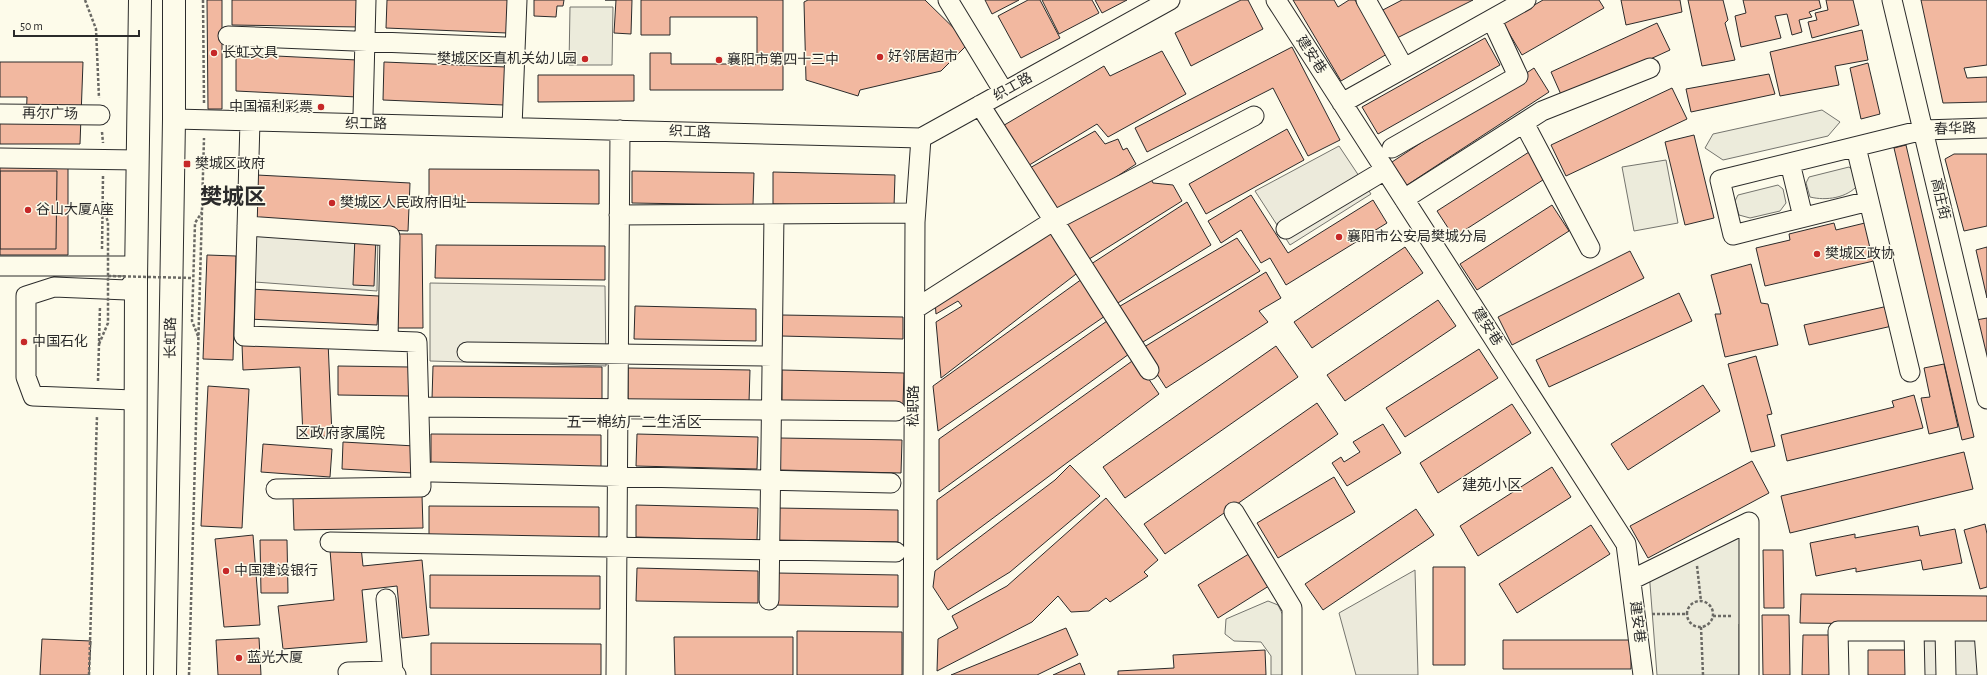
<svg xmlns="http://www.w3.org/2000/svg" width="1987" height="675" font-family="'Alegreya Sans','Noto Sans SC',sans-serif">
  <rect width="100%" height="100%" fill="#fdfbea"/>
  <path fill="#ecebdb" stroke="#74746e" d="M570,7H613L612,65H569Z
    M1822,110L1840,122L1828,136L1723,160L1705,148L1713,134Z
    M1666,160L1678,223L1634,231L1622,167Z
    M1849,167L1854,171L1858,185C1847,198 1826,201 1810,197L1806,183L1809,177Z
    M1778,185L1783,189L1786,203L1780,211L1750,218L1739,215L1735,201L1738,195Z
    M1749,522V616L1739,624V675H1657L1649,571Z
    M1268,601L1278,605L1285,619L1286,675H1271V656L1261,642L1234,641L1225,634L1226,619Z"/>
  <path fill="#eceadb" stroke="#74746e" d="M1339,146L1371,194L1290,245L1255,191Z
    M242,226L378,234L377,291L241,281Z
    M430,283L605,286L606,366L430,361Z
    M1415,570L1418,675H1356L1339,613Z
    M1914,631H1984L1987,675H1915Z"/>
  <path fill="#f2b8a0" stroke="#2b2b2b" d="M207,0H222V109H208Z
    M232,0H359V27L232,25Z
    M387,0H509L507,33L386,28Z
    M534,0H564L563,6H557L556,17L534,16Z
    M605,0H632L631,34L614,33L616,0Z
    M641,0H783V90H650V53H671V64H757V17H670V35H641Z
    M808,0H925L969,43L941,71L860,90L858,96L806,80L804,2Z
    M985,0H1019L992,14Z
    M1028,0H1040L1060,38L1021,58L998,16Z
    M1042,0H1092L1099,13L1059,34Z
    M1095,0H1127L1102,13Z
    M1241,0H1248L1263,29L1191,66L1175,33Z
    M1293,0H1334L1338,7L1349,0H1355L1387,54L1341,81Z
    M1402,0H1473L1393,40L1379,12Z
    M1543,0H1599L1604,8L1522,55L1503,23Z
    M1621,0H1680L1682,12L1626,25Z
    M1688,0H1723L1728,20L1725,23L1735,60L1702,66Z
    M1743,0H1819L1821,8L1809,12L1812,17L1799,20L1802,32L1792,35L1787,14L1775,16L1781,38L1741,47L1735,16L1746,13Z
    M1826,0H1853L1859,25L1812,38L1808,22L1817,20L1815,13L1828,10Z
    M1921,0H1987V65L1964,68L1967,78L1987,77V102L1943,103Z
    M1657,23L1670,50L1563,99L1551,72Z
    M1862,30L1868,60L1835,66L1839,85L1780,96L1770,52Z
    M1485,38L1500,65L1378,134L1362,107Z
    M1292,47L1340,140L1308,156L1273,88L1147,152L1135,128Z
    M1162,51L1186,94L1108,137L1097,124L1026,167L1001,127L1104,66L1110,76Z
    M236,54L357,60V97L236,91Z
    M0,62H83L80,144H0V123H26L27,97H0Z
    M384,62L506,67L504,105L383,100Z
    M1868,63L1880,114L1861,119L1850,68Z
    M1534,68L1549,92L1404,187L1389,164Z
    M1769,74L1775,94L1691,112L1686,89Z
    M538,75H634V101L538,102Z
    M1672,88L1687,119L1566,176L1551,145Z
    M1287,129L1304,160L1206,214L1189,184Z
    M1095,131L1105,144L1118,139L1123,150L1127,148L1136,164L1055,217L1028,169Z
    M1694,135L1714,218L1685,225L1665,142Z
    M1906,145L1974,437L1962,440L1894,148Z
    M1529,152L1546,178L1454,237L1437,211Z
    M1954,154H1987V226L1964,231L1945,159Z
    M0,165H68V255H0Z
    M429,169L599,170V204L429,202Z
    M0,171H57L56,249H0Z
    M632,171L754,173L753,205L632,203Z
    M773,172L895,175L894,207L773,204Z
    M257,175L410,183L408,231L254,223Z
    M1149,175L1153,183L1173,185L1182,201L1086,261L1061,221Z
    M1251,195L1288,253L1373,200L1387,223L1286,285L1270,258L1261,263L1241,230L1221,243L1208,221Z
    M1187,202L1211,245L1113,306L1088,266Z
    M1552,205L1569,231L1477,290L1460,264Z
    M1869,222L1878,260L1765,286L1756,248L1790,240L1789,234L1834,223L1836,230Z
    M1048,230L1080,271L941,378L936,322L962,306L958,301L936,314L935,301Z
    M395,234H422L423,328H395Z
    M355,236L376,237L374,286L353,285Z
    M1237,238L1260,271L1138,345L1115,309Z
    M436,245L605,246V280L435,278Z
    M1405,247L1423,273L1312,348L1294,322Z
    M1987,247V298L1976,250Z
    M1630,251L1644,278L1512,345L1498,317Z
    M207,255L236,256L233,360L203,359Z
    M1751,264L1761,303L1768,304L1778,345L1725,357L1715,314H1721L1711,275Z
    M1266,272L1281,298L1259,311L1268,322L1166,388L1141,349Z
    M1082,279L1105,316L938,431L933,386Z
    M250,289L379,296L377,325L248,319Z
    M1679,293L1692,321L1549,387L1536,360Z
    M1438,300L1456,326L1345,401L1327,375Z
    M635,306L756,309V341L634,339Z
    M1888,306L1892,326L1809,345L1804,325Z
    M782,315L903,317V339L781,336Z
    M1987,318V358H1985L1976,320Z
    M1107,321L1129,354L939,492V439Z
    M328,341L332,436L303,437L300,367L243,370L242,344Z
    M1276,346L1298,377L1125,498L1103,467Z
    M1479,349L1498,378L1405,437L1386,408Z
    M1756,356L1772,414L1767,415L1775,446L1751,452L1728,364Z
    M1135,359L1159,394L937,560V500Z
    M1944,364L1958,427L1929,434L1921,398L1930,397L1924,368Z
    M338,366L410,367V396L338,395Z
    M433,366L602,367V400L432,399Z
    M628,368L750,370L749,402L628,400Z
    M782,370L904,373L903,405L782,403Z
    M1703,385L1720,411L1628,470L1611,444Z
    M208,386L249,389L242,528L201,526Z
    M1914,395L1923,428L1787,461L1781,435L1894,407L1892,401Z
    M1317,403L1338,434L1165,554L1144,524Z
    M1512,404L1531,433L1438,493L1420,463Z
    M1383,424L1401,453L1347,486L1332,463L1341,457L1344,462L1360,452L1353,442Z
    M431,434L601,435V468L431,467Z
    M637,434L758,437L757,469L636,466Z
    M780,438L902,440L901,473L780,470Z
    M343,442L415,446L413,473L342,469Z
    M263,444L332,449L330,477L261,472Z
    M1964,452L1973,489L1790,533L1781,496Z
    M1752,461L1769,493L1648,558L1630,526Z
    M1070,465L1100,496L1010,572L948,610L933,587L935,571L1055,480Z
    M1552,467L1571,497L1478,556L1460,526Z
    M1334,477L1355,512L1278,558L1257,523Z
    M422,495L423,528L294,530L293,498Z
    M1106,498L1158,560L1144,572L1148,576L1110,602L1106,598L1089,611L1071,612L1058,596L1032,622L937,671L938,639L958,628L952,616L1007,586Z
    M636,505L758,508L757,540L636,537Z
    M429,506L599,507V541L429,539Z
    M777,508L898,510V542L776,540Z
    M1416,509L1434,535L1323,610L1305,584Z
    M1985,524L1987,534V587L1980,589L1964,530Z
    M1591,525L1610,554L1517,613L1499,584Z
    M1918,526L1920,536L1955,529L1962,563L1923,570L1921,560L1856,572V568L1816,576L1810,543L1855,534V538Z
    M253,535L260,625L224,627L215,539Z
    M260,540H287L288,593H261Z
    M361,547L363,566L422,560L429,635L402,638L397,586L362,590L367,642L283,649L278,606L334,600L330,550Z
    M1763,550H1783L1784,608H1764Z
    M1252,552L1272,584L1218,618L1198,585Z
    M1433,567H1465V665H1433Z
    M637,568L758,571V603L636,601Z
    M777,573L898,575V607L776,605Z
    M430,575L600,576V609L430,608Z
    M1801,594L1987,596V625L1800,623Z
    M1762,615H1789L1790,675H1763Z
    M1066,628L1078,655L1037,675H951Z
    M797,631L902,632V675H797Z
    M1803,635H1833L1832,675H1802Z
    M674,637H793V675H675Z
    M259,638L261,675H218L216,640Z
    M42,639L91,641L89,675H40Z
    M1503,640H1631V669H1503Z
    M431,643L601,644V675H431Z
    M1265,650L1266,675H1118V671L1174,668L1173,655Z
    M1868,650H1908V675H1868Z
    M1080,663L1085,675H1053Z"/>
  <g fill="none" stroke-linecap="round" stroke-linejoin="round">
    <g stroke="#2b2b2b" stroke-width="21">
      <path id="minor" d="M948,0L1004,92
        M1276,0L1626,544L1643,675
        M1366,0L1404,68
        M1892,0L1987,399
        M228,36L505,47
        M1342,103L1526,0
        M980,105L1149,370
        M0,114L100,115
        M363,115L366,0
        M174,119L921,138L1170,0
        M250,121L244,336L417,342L421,487L276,489
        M1524,123L1590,248
        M512,127L517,0
        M1856,147L1869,201L1733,235L1720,180L1923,130L1987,128
        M1392,148L1518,76L1492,20
        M0,158L138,160
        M1790,163L1803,217
        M1404,199L1542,111L1650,68
        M1869,201L1910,372
        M619,215L906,213
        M247,226L390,236L388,341
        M1286,229L1385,170
        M0,266H136
        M915,309L1053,221L1254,116
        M467,352L772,356
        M426,407L896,411
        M135,413L133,400L33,396L26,377V296L54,287L127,290L136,279
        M432,472L891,483
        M1234,512L1292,608V675
        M330,542L896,552
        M1631,580L1749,522V675
        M386,599L393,671L396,675
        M769,600L774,214
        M1914,631L1915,675
        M1945,631L1946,675
        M1984,631L1987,673
        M349,675L348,672L393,671
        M616,675L620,130
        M913,675L915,222L921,138
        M1839,675L1838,631H1987"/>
    </g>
    <g stroke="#2b2b2b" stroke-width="24">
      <path id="highway" d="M135,675L136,279L140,0
        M165,675L174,119V0"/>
    </g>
    <path stroke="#6a6964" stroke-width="2.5" stroke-dasharray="3 2" stroke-linecap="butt" d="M85,0L96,29L99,98
      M203,0L204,103
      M102,132L103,143
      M102,249L103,176
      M198,336L192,321L195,223L202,212
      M98,381L100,306
      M1697,566L1701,601
      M1687 614a13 13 0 1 1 26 0a13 13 0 1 1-26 0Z
      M1652,614H1687
      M1713,616H1733
      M1701,627L1703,675
      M89,675L97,416
      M189,675L204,138"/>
    <use href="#minor" stroke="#fdfbea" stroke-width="19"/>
    <use href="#highway" stroke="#fdfbea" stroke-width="22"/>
    <path stroke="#6a6964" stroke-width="2.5" stroke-dasharray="3 2" stroke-linecap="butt" d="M108,276L193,278
      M99,344L108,323V222L103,208"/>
  </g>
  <g fill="#c62828" stroke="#fdfbea" stroke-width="1.5">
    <circle cx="214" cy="53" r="4"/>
    <circle cx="880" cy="57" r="4"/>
    <circle cx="585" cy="59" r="4"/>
    <circle cx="719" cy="60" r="4"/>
    <circle cx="321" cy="107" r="4"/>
    <rect x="183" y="160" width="8" height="8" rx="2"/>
    <circle cx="332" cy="203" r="4"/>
    <circle cx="28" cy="210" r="4"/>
    <circle cx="1339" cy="237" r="4"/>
    <circle cx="1817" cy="254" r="4"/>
    <circle cx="24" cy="342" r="4"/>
    <circle cx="226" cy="571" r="4"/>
    <circle cx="239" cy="658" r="4"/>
  </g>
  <g text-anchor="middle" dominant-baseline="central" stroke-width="3" stroke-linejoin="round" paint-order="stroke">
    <g font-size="14" fill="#2b2b2b" stroke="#fdfbea" text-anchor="start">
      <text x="222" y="53">长虹文具</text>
      <text x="888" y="57">好邻居超市</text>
      <text x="577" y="59" text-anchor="end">樊城区区直机关幼儿园</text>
      <text x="727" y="60">襄阳市第四十三中</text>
      <text x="313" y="107" text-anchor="end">中国福利彩票</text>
      <text x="195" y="164">樊城区政府</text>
      <text x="340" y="203">樊城区人民政府旧址</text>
      <text x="36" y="210">谷山大厦A座</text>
      <text x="1347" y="237">襄阳市公安局樊城分局</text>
      <text x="1825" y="254">樊城区政协</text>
      <text x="32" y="342">中国石化</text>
      <text x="234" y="571">中国建设银行</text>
      <text x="247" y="658">蓝光大厦</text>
    </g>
    <g font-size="14" fill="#2b2b2b" stroke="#fdfbea">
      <text transform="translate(1311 55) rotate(57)">建安巷</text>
      <text transform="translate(1013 87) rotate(-29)">织工路</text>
      <text transform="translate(50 114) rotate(1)">再尔广场</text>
      <text transform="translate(366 124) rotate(1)">织工路</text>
      <text transform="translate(1955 129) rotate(-2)">春华路</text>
      <text transform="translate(690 132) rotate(2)">织工路</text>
      <text transform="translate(1940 199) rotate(77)">高庄街</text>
      <text transform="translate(1487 327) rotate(57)">建安巷</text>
      <text transform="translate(171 338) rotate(-89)">长虹路</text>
      <text transform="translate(914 406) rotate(-90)">松职路</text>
      <text transform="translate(1637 622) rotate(83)">建安巷</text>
    </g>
    <g font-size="15" fill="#2b2b2b" stroke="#fdfbea">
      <text x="634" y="422">五一棉纺厂二生活区</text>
      <text x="340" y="433">区政府家属院</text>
      <text x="1492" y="485">建苑小区</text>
    </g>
    <g font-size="22" font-weight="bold" fill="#2b2b2b" stroke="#fdfbea">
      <text x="233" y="197">樊城区</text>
    </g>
  </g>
  <path d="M14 30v6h125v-6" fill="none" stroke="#2b2b2b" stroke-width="2"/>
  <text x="20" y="30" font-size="12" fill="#2b2b2b" stroke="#fdfbea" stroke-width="3" paint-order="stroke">50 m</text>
</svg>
